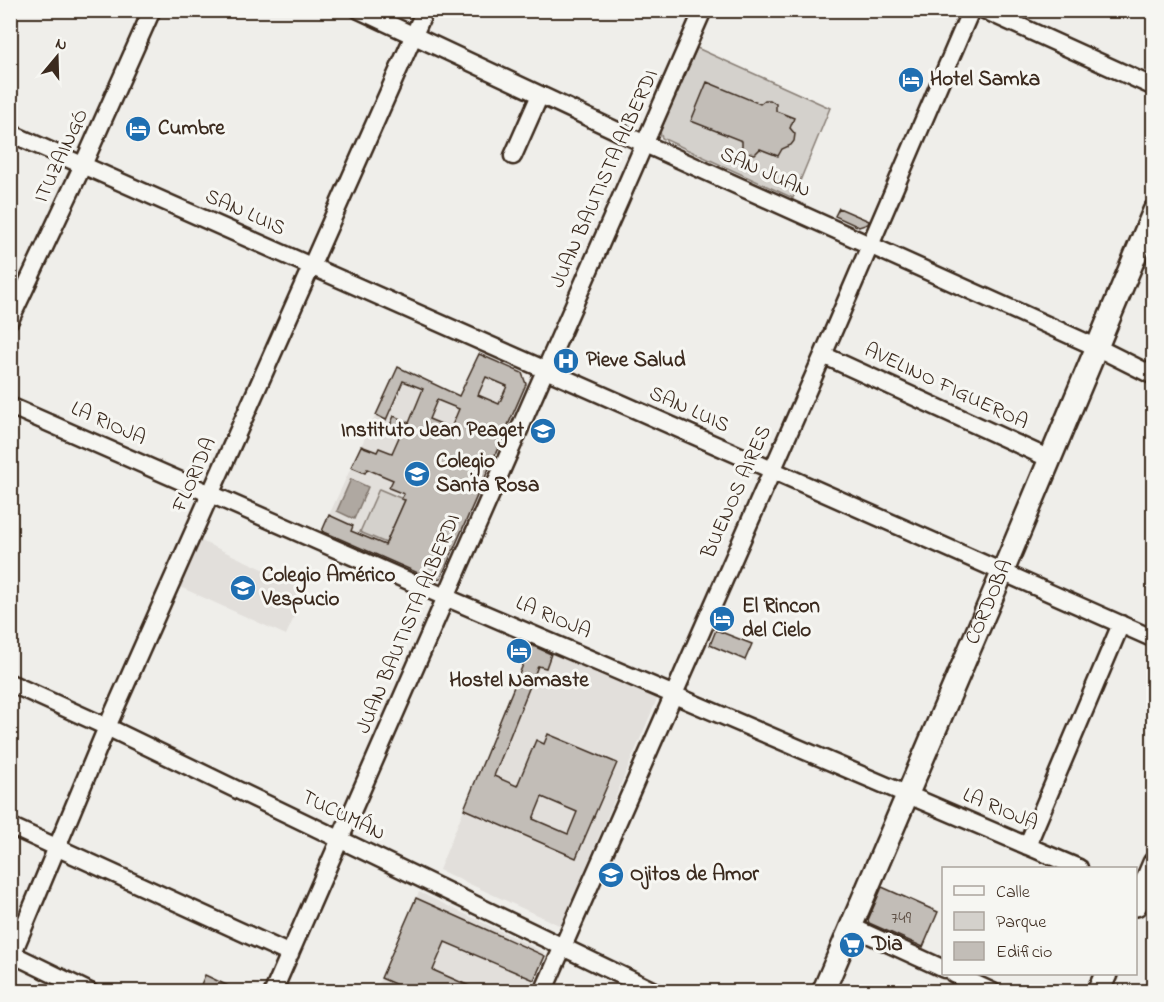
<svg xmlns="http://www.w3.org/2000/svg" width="1164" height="1002" font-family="'Indie Flower',sans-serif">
  <rect width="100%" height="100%" fill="#efeeea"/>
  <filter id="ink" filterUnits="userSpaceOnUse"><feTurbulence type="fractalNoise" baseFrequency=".0167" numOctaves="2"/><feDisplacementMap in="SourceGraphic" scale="12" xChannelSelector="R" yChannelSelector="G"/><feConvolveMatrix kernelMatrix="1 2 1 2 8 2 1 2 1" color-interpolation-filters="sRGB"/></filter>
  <g filter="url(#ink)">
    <path fill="#e2dfdb" d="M479,354L522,373L441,578L434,580L321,532L398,367L459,396Z
      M199,540L307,589L286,635L178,586Z
      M531,645L657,699L561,926L439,870Z
      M419,892L544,952L545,956L529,991L375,992Z"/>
    <path fill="#d4d1cc" stroke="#887e75" stroke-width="1.5" d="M697,48L830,108L793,198L662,138L660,132Z
      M379,489L405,500L386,543L360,532Z"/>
    <path fill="#afa8a1" stroke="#81766d" stroke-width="1.5" d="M351,479L368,487L354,519L337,511Z"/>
    <path fill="#c2bdb7" stroke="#3b2a1e" stroke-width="1.5" fill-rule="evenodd" d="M707,82L760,104L765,100H770L776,104V111L794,118L790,128L795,134L794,141L791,145L782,149L778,156L760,149L755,154L748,153L742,149V141L691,121Z
      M839,208L869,221L868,224L859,227L835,216Z
      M479,354L522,373L526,384L441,578L434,580L322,531L329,515L353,526L351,531L385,545L405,500L401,499L404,494L389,488L393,480L367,469L365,473L351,467L361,446L377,452L379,448L392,453L400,435L388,430L394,416L409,423L423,389L403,381L386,420L376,415L398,367L459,396ZM486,377L507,386L499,404L478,395ZM437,400L459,409L451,428L429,419Z
      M716,630L752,644L745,660L710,645Z
      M531,645L551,654L546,668L538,666L494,776L517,786L536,740L544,744L548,734L617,763L576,858L464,809ZM542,797L577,812L568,834L533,819Z
      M882,887L938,912L923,947L869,923L868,920Z
      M416,898L545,956L534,980L445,942L433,970L483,992H413L381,978Z
      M205,975L241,992H198Z"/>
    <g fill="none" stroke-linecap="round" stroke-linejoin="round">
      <g stroke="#3b2a1e" stroke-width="21">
        <path id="minor" d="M359,10L645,144L1096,347L1154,376
          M984,10L1154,87
          M10,133L1154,639
          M513,156L540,95
          M10,320L83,165L152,10
          M823,355L1050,459
          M10,406L445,597L1079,868
          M10,683L107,727L656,992
          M10,826L290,954
          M1027,846L1121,624
          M850,926L944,969
          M10,953L90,992
          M10,960L107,727L425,10
          M954,974L993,992
          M273,992L703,10
          M543,992L823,355L971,10"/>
      </g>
      <g stroke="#3b2a1e" stroke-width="26">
        <g id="major">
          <path d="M1136,905L1154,863"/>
          <path id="s1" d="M823,992L1003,571L1154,211"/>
          <path d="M1098,992L1106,974"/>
        </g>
      </g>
      <use href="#minor" stroke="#f6f6f2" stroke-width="16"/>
      <use href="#major" stroke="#f6f6f2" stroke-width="21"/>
    </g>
  </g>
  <defs>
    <g id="hotel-disc" transform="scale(1.35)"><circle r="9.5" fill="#1f6fb2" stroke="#f6f6f2"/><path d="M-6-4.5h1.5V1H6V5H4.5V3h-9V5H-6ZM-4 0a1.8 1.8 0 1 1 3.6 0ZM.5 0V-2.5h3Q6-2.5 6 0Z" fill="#fff"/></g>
    <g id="hospital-disc" transform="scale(1.35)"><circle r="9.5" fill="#1f6fb2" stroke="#f6f6f2"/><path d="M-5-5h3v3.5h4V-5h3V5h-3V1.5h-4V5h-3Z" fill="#fff"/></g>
    <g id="school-disc" transform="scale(1.35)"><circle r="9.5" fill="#1f6fb2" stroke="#f6f6f2"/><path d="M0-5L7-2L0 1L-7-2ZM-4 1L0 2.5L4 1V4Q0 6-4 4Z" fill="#fff"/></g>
    <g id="supermarket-disc" transform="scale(1.35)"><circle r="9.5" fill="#1f6fb2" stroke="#f6f6f2"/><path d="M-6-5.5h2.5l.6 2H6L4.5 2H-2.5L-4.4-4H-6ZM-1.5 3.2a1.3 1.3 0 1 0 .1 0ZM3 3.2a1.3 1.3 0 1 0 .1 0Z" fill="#fff"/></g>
  </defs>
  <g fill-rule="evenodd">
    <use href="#hotel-disc" x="911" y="80"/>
    <use href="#hotel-disc" x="138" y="129"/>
    <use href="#hospital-disc" x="566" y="361"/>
    <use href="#school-disc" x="543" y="431"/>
    <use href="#school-disc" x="417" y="474"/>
    <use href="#school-disc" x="243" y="588"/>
    <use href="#hotel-disc" x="722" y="619"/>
    <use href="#hotel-disc" x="519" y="651"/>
    <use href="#school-disc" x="611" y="875"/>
    <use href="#supermarket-disc" x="852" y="945"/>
  </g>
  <g text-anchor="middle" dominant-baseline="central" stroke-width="6" stroke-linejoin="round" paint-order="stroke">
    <g font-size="18" fill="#5d4f44">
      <text x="901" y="919">749</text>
    </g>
    <g font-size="21" font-weight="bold" fill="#3b2a1e" stroke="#f6f6f2" text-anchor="start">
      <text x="930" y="80">Hotel Samka</text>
      <text x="158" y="129">Cumbre</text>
      <text x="586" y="361">Pieve Salud</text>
      <text x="524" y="431" text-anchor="end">Instituto Jean Peaget</text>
      <text x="436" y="462">Colegio<tspan x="436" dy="24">Santa Rosa</tspan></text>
      <text x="262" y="576">Colegio Américo<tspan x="262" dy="24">Vespucio</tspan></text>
      <text x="742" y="607">El Rincon<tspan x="742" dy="24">del Cielo</tspan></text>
      <text x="519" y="681" text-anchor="middle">Hostel Namaste</text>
      <text x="630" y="875">Ojitos de Amor</text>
      <text x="872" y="945">Dia</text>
    </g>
    <g font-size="21" fill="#3b2a1e" stroke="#f6f6f2">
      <text transform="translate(62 156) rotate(-65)">ITUZAINGÓ</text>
      <text transform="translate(765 173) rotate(24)">SAN JUAN</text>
      <text transform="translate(605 179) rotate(-66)">JUAN BAUTISTA ALBERDI</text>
      <text transform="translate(245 213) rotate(24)">SAN LUIS</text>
      <text transform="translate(946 387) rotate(25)">AVELINO FIGUEROA</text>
      <text transform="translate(689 410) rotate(24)">SAN LUIS</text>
      <text transform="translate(108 424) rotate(24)">LA RIOJA</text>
      <text transform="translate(195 475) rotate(-66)">FLORIDA</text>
      <text transform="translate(737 492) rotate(-66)">BUENOS AIRES</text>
      <text stroke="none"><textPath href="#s1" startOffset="424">CÓRDOBA</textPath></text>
      <text transform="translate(553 618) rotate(23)">LA RIOJA</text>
      <text transform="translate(409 624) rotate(-67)">JUAN BAUTISTA ALBERDI</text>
      <text transform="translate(1000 810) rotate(23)">LA RIOJA</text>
      <text transform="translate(343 816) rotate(26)">TUCUMÁN</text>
    </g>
  </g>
  <rect width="1164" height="1002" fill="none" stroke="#f6f6f2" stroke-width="36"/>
  <rect x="18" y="18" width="1128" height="966" fill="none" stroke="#3b2a1e" stroke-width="2" filter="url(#ink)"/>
  <rect x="942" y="867" width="195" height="108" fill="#f6f6f2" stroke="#aba49d" stroke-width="1.5"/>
  <rect x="954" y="886" width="30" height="9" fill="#f6f6f2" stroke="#aba49d" stroke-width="1.5"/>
  <text x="996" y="897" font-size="18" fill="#3b2a1e">Calle</text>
  <rect x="954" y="912" width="30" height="18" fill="#d4d1cc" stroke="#aba49d" stroke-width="1.5"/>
  <text x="996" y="927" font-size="18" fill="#3b2a1e">Parque</text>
  <rect x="954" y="942" width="30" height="18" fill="#c2bdb7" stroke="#aba49d" stroke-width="1.5"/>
  <text x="996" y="957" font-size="18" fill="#3b2a1e">Edificio</text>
  <g transform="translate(57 57) rotate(19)" stroke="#f6f6f2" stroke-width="4.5" paint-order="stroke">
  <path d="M0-4.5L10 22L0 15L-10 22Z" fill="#3b2a1e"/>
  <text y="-9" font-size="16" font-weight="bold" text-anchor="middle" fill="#3b2a1e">N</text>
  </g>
</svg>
